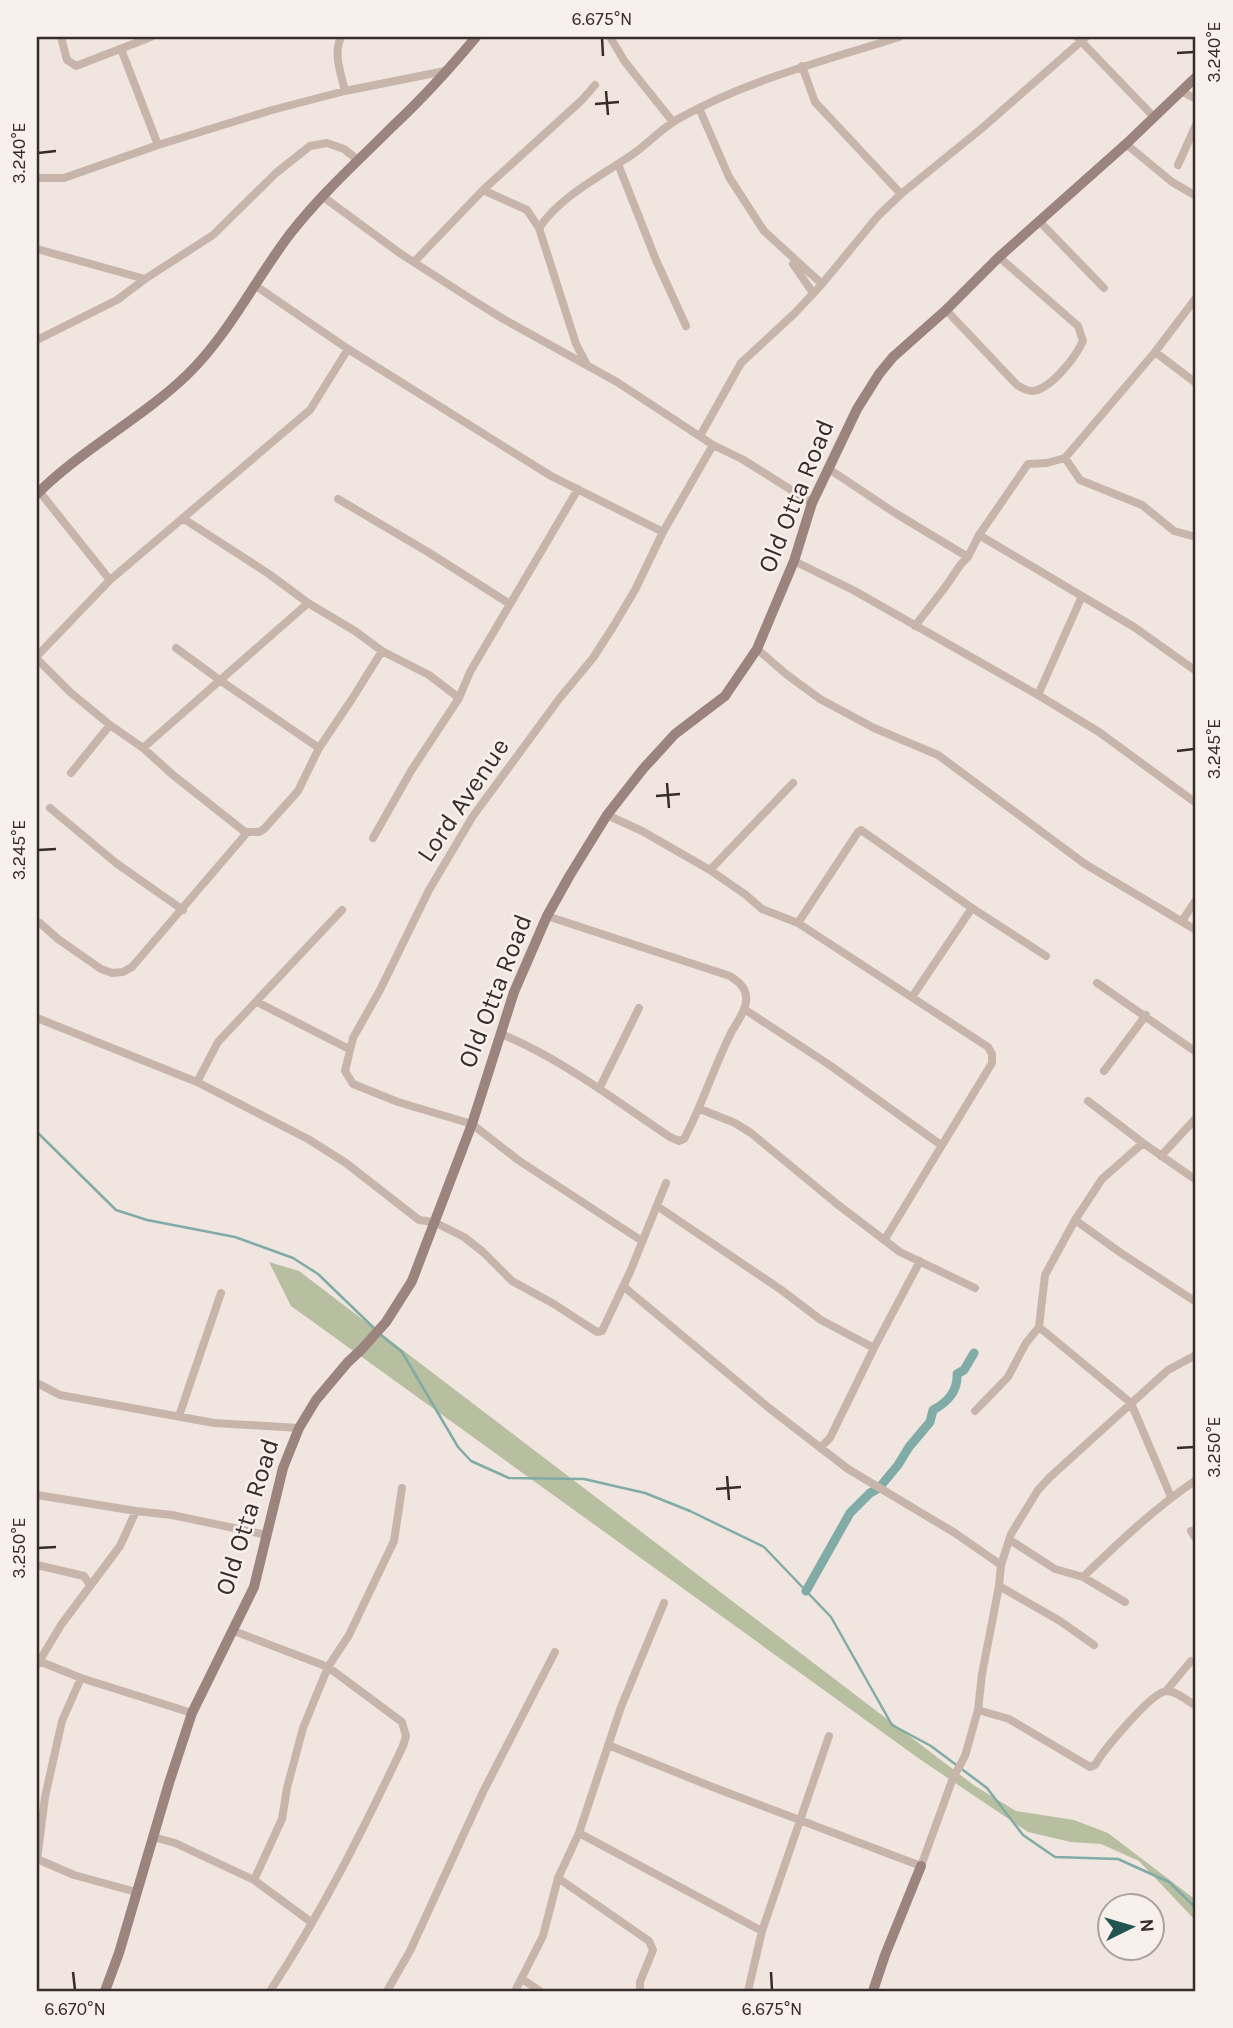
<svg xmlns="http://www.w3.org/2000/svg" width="1233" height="2028" font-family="Karla,sans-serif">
  <rect width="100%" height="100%" fill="#f0e6df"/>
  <path fill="#b8bea0" d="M269,1262L299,1271L975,1786L1016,1811L1074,1820L1108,1833L1196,1900V1921L1139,1861L1101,1844L1071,1842L1028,1832L921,1760L291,1306Z"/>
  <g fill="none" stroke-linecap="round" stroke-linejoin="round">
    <path stroke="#81aba6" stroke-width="2.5" d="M37,1132L116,1210L147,1220L235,1237L293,1258L318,1274L376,1330
      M381,1335L402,1352L458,1447L471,1461L509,1478L584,1479L645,1493L690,1511L764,1547L831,1617L892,1725L931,1746L987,1788L1023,1835L1055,1857L1118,1859L1169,1882L1196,1908"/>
    <path stroke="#81aba6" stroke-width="9" d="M806,1591L850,1513L870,1493L879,1488L898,1465L909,1447L930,1422L933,1410C948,1402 958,1391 957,1374L964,1370L974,1353"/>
    <path stroke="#c7b5ac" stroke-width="8" d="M61,37L67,60L76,66L151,37
      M341,37C333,54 341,74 345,91
      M610,37L625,62L673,122
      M1077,37L1154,117
      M121,49L158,145
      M802,66L815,102L901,194
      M1181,91L1196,99
      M699,108L729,177L764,231L822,284
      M1126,144L1172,182L1196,196
      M618,164L656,260L686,326
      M1178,165L1196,125
      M37,178H64L158,145L272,110L345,91L445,71
      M483,190L527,210L539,228
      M322,196L401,254L471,299L505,320L617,382L713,445L742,459L812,503
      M1039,221L1104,288
      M37,249L145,279
      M414,262L483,190L582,100L595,85
      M793,264L813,293
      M256,286L348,349L551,476L663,532
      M946,310L1017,385C1022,388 1026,391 1032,391C1051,390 1076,356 1083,341L1078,326L999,257
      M37,340L117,300L145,279L213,235L276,173L310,146L327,143L344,149L358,160
      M1155,352L1196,383
      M586,363L576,344L539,228C559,198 597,178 627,158C645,147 659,130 678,119C747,80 824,61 899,37
      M700,436L741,363L795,313L822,284L878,216L901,194L981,129L1086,37
      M1065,458L1080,480L1142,505L1174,531L1196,537
      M829,469L895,513L968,557
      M39,491L110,580
      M338,499L428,552L510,604
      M184,519L269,574L308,603L355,631L382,651L429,675L459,698
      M979,535L1134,627L1196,671
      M794,561L853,590L1038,695L1099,732L1196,803
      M915,626L946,586L961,564L968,557L979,535L1028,464L1047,463L1065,458L1155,352L1196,298
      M176,648L221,681L319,748
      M757,649L786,674L820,699L874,728L938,755L1085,864L1196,930
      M37,656L110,580L310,410L348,349
      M37,659L70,692L110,725L143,748L173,775L245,832
      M1038,695L1082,596
      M143,748L308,603
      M71,773L110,725
      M50,808L116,863L183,910
      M607,815L642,831L710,870L746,895L762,909L798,923L988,1047L992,1054V1063L885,1239
      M373,838L411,771L459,698L470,672L578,489
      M710,870L793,783
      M1182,921L1196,900
      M40,923L58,939L101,969L112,973L123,972L132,967L245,835V832H259L264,829L298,791L319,748L352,699L382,651
      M798,923L858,832L861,830L972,908L1046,956
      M1097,983L1196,1052
      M912,997L972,908
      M257,1002L349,1049
      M744,1009L831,1066L941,1145
      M37,1018L197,1082L308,1139L346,1163L419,1220L434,1222L464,1237L483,1252L512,1281L554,1304L597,1332L602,1331L630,1272L666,1183
      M501,1034C562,1059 616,1101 670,1137L679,1141L684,1139C703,1104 714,1066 732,1031C738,1021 748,1007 746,996C745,986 737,981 730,976L547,916
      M1104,1071L1146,1015
      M197,1082L218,1042L342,910
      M599,1089L639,1008
      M1088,1101L1143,1143L1196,1180
      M700,1109L735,1123L751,1133L837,1204L900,1252L975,1288
      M1143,1143L1102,1179L1075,1220L1121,1253L1196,1302
      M1161,1156L1196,1118
      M657,1206L780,1289L821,1320L874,1348
      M642,1241L518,1160L472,1124L398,1102L353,1084L345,1071L353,1038L380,990L429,890L473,816L559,699L593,658L613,627L635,590L663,532L713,445
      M623,1286L769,1408L848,1469L955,1533L1001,1565
      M1039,1327L1131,1403L1171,1497
      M37,1383L60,1395L214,1423L299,1428
      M975,1411L1008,1377L1026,1343L1039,1327L1045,1275L1075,1220
      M179,1416L221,1293
      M820,1448L830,1438L874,1348L920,1261
      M37,1495L136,1511L172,1515L267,1535
      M1191,1531L1196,1539
      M1010,1540L1055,1569L1083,1577L1125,1602
      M37,1565L84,1576L90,1585
      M1083,1577C1119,1542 1155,1508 1196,1480
      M999,1586L1060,1621L1094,1645
      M234,1631L328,1667L402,1722L406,1736L403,1746C363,1830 321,1914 270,1991
      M39,1661L81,1678L192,1713
      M37,1665L61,1625L120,1546L136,1511
      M1166,1691L1191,1661
      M978,1710L1009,1719L1090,1767L1095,1765C1103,1751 1152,1691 1167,1691C1176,1691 1188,1701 1196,1706
      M608,1745L710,1786L921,1866L953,1778L965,1756L978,1710L982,1674L999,1586L1001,1565L1011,1534L1038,1490L1050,1477L1168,1370L1196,1355
      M579,1833L762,1931
      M153,1837L175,1843L254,1880L311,1922
      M37,1859L74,1875L136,1892
      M37,1860L45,1797L62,1721L81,1678
      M558,1878L649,1941L653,1950L640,1982V1991
      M254,1880L282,1819L287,1788L303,1728L328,1667L349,1635L394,1541L402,1488
      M522,1979L540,1991
      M387,1991L410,1951L483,1792L555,1652
      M515,1991L543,1936L558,1878L579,1833L621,1707L664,1603
      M748,1991L762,1931L829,1736"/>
    <path stroke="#9b847d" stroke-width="10" d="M37,494C82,449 141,419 187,375C229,334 255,280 290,234C321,194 358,161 393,126C422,99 451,67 476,37
      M105,1991L119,1953L169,1783L192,1713L254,1587L283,1468L299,1428L316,1400L348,1362L361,1350L386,1322L412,1281L472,1124L514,992L547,916L570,875L607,815L643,769L675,734L725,696L757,649L794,561L812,503L857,409L879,374L893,357L946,310L999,257L1126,144L1196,77
      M873,1991L885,1955L921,1866"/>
  </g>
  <path fill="none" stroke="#362c2a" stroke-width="2.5" d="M602,38L603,56M1177,53L1194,52M606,91L608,115M595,104L619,102M38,153L56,151M1177,751L1194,749M667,783L669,808M656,796L680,794M38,850L56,849M1177,1448L1194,1447M727,1476L729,1500M716,1489L741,1487M38,1548L56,1547M73,1972L75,1990M771,1972L772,1990"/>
  <g text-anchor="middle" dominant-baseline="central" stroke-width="5" stroke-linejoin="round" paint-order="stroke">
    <g font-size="26" fill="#362c2a" stroke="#f8f0eb">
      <text transform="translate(796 496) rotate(-68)">Old Otta Road</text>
      <text transform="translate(463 800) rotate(-56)">Lord Avenue</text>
      <text transform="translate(495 991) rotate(-69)">Old Otta Road</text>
      <text transform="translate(247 1517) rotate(-73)">Old Otta Road</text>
    </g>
  </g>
  <rect width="1233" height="2028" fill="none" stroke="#f8f0eb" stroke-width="77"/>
  <g transform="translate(1131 1927) rotate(85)"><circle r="33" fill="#f8f0eb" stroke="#aaa29e" stroke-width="2"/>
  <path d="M0-5L12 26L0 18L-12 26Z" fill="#245450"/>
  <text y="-10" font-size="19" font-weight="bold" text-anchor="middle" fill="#362c2a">N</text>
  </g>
  <rect x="38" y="38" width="1156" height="1952" fill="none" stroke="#362c2a" stroke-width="2.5"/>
  <g font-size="18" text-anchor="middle" fill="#362c2a">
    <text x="602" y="25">6.675°N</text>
    <text transform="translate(1214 52) rotate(-90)" y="6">3.240°E</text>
    <text transform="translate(19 153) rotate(-90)" y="6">3.240°E</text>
    <text transform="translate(1214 749) rotate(-90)" y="6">3.245°E</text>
    <text transform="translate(19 850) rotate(-90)" y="6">3.245°E</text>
    <text transform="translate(1214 1447) rotate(-90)" y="6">3.250°E</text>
    <text transform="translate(19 1548) rotate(-90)" y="6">3.250°E</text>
    <text x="75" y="2015">6.670°N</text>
    <text x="772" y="2015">6.675°N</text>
  </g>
</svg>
